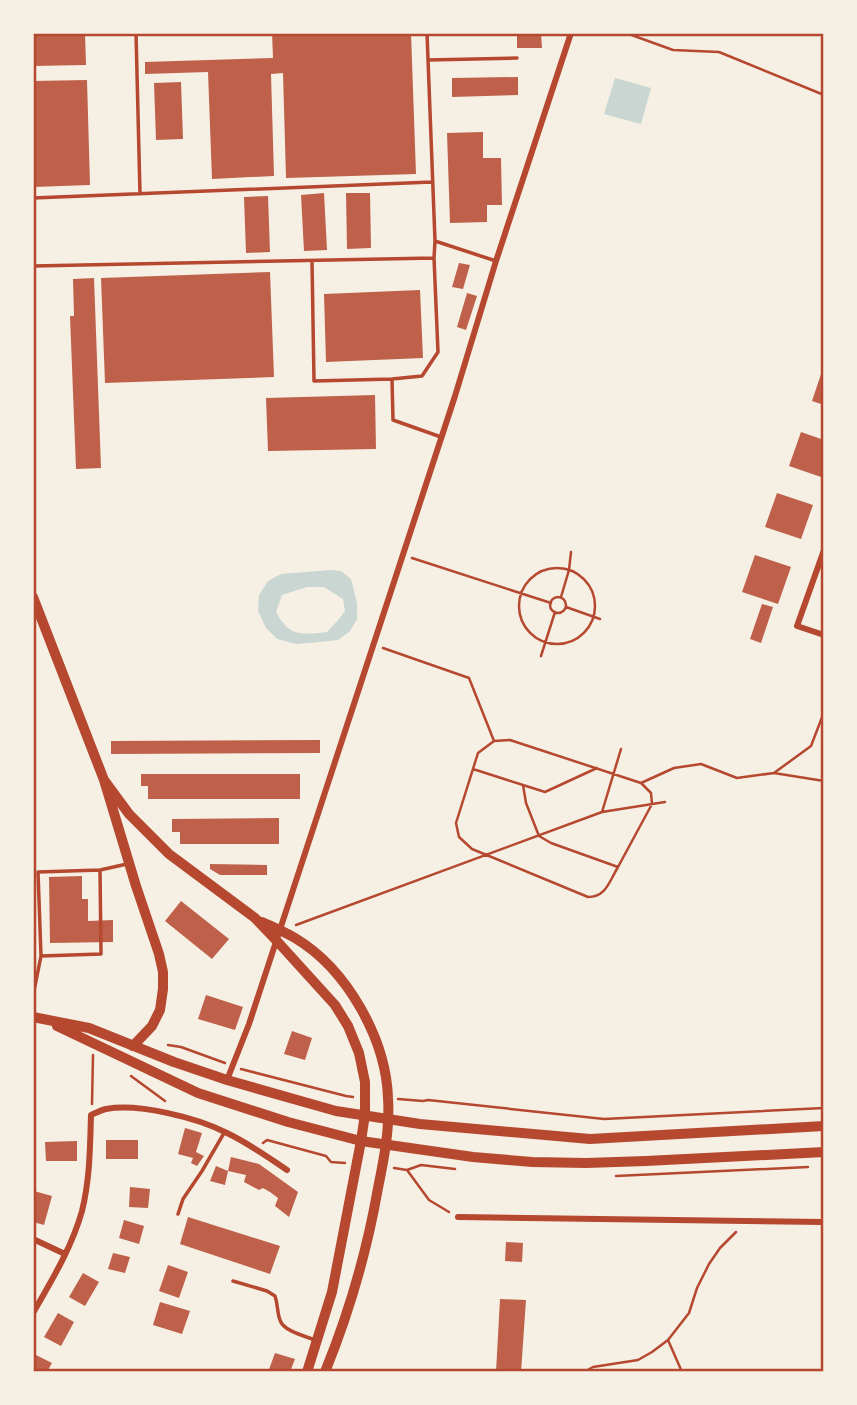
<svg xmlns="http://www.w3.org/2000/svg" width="857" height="1405" font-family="'Fira Sans',sans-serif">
  <rect width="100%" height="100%" fill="#f6efe4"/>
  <path fill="#c9d6d2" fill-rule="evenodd" d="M615,78L651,88L641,124L604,114Z
    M331,570L341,571L351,579L357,603V619L350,631L338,640L319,642L296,644L277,639L266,628L258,611L259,595L268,581L281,574ZM307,587H324L343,599L345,611L339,619L327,632C302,635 289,637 276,612L282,595Z"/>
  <path fill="#bf614a" d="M33,33H85L86,65L33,66Z
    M272,33H411L416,174L286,178L283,73L271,74L274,176L212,179L208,72L145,74V62L273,58Z
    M517,33H541L542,48H517Z
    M518,77V95L452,97V78Z
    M87,80L90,185L33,187V81Z
    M181,82L183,139L156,140L154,83Z
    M483,132V158H501L502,205H487V222L450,223L447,133Z
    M324,193L327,250L304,251L301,195Z
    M346,193H370L371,248L347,249Z
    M268,196L270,252L246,253L244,197Z
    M459,263L470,265L463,289L452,287Z
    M270,272L274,377L105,383L101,278Z
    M94,278L101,468L76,469L70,316H74L73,279Z
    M420,290L423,358L326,362L324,294Z
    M467,293L477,296L466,330L457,327Z
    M823,368H824V405L812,401Z
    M375,395L376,449L268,451L266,398Z
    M801,432L824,440V478L789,466Z
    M777,493L813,505L801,539L765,527Z
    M755,555L791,567L778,604L742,592Z
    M762,604L773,607L761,643L750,639Z
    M320,740V753L111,754V741Z
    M141,774H300V799H148V786H141Z
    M279,818V844H180V832H172V819Z
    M210,864L267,865V875H220L210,869Z
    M82,876V899H88V921L113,920V942L50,943L49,877Z
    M181,901L229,939L212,959L165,921Z
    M206,995L243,1007L235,1030L198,1019Z
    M292,1031L312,1038L305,1060L284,1054Z
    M185,1128L202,1133L196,1152L204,1156L197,1166L191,1163L193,1158L178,1154Z
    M106,1140H138V1159H106Z
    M77,1141V1161H46L45,1142Z
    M231,1157L259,1164L298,1192L289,1217L275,1206L278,1198L270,1192L263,1188L259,1190L244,1182L246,1175L228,1171Z
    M216,1166L228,1171L225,1185L210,1181Z
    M130,1187L150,1189L148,1208L129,1207Z
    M34,1191L52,1196L44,1225L33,1222Z
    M188,1217L280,1246L270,1274L180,1244Z
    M124,1220L144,1226L139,1244L119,1238Z
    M506,1242L523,1243L522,1262L505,1261Z
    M113,1253L130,1257L125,1273L108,1269Z
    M168,1265L188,1272L179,1298L159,1291Z
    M83,1273L99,1282L85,1306L69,1297Z
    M500,1299L526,1300L521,1372H496Z
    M160,1302L190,1311L182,1334L153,1325Z
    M58,1313L74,1322L61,1346L44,1337Z
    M275,1353L295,1359L290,1372H268Z
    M36,1355L52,1363L47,1372H33V1360Z"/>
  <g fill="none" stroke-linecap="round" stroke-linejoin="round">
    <path stroke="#b5482f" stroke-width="2.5" d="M626,33L673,50L719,52L824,95
      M412,558L551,603
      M519 606a38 38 0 1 1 76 0a38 38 0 1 1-76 0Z
      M561,597L569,570L571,552
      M550 605a8 8 0 1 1 16 0a8 8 0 1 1-16 0Z
      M566,607L600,619
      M383,648L469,678L494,741
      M541,656L555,612
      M473,769L523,785L526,803L539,836L551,843L618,867L652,804L651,793L641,783L510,740L494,741L478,753L456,823L459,837L472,849L588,897C606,897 609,882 618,867
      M774,773L811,746L824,712
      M641,783L674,768L701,764L737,778L774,773L824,781
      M523,785L545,792L597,768
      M602,812L665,802
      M296,925L602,812L621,749
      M168,1045L181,1047L225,1063
      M241,1069L346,1096L353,1097
      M131,1076L165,1101
      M398,1099L423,1101L428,1100L604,1119L824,1108
      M92,1104L93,1055
      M263,1143L267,1140L326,1156L331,1162L345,1163
      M394,1168L407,1170L421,1165L455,1169
      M407,1170L429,1200L449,1212
      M616,1176L808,1167
      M668,1340L682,1372
      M584,1372L593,1367L638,1360L652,1352L668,1340L689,1313L697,1288L709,1264L720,1248L736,1232"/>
    <path stroke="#b5482f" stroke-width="3.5" d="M136,33L140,194
      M427,33L435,241L496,261
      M428,60L517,58
      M33,198L432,182
      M434,258L435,241
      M33,266L434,258L438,352L422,376L392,379L314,381L312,261
      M392,379L393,420L441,437
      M41,956L101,954L100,870
      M33,996L41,956L38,872L100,870L127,864
      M178,1214L183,1199L202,1171L224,1133
      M233,1281L267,1291L275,1296C278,1305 277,1312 280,1320C283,1331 305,1336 315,1340"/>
    <path stroke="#b5482f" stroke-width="6" d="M824,550L797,626L824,635
      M227,1080L249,1024L455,396L496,261L571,33
      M458,1217L824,1222
      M33,1239L65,1254
      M33,1313C52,1280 72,1247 82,1211C90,1179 90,1147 91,1115C96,1113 101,1110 106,1109C139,1103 198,1118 227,1133C248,1143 268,1157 287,1170"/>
    <path stroke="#b5482f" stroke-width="10" d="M33,597L104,780L136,886L159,954L163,972V989L160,1010L152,1026L133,1046
      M104,780L129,814L169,854L255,918L276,940L335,1005L348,1026L359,1053L365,1082V1114L361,1141L332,1292L307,1372
      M262,922C273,927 285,932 295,938C347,969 386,1039 388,1098C390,1128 384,1159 378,1188C367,1251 349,1313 325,1372"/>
    <path stroke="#b5482f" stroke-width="10" d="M33,1017L89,1028L174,1062L227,1080L336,1111L420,1124L590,1139L824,1126
      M57,1026L198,1093L288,1122L361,1141L473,1157L532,1162L586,1163L646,1161L824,1152"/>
  </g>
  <rect width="857" height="1405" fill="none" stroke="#f6efe4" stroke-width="70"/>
  <rect x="35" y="35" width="787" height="1335" fill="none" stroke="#b5482f" stroke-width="2.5"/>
</svg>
